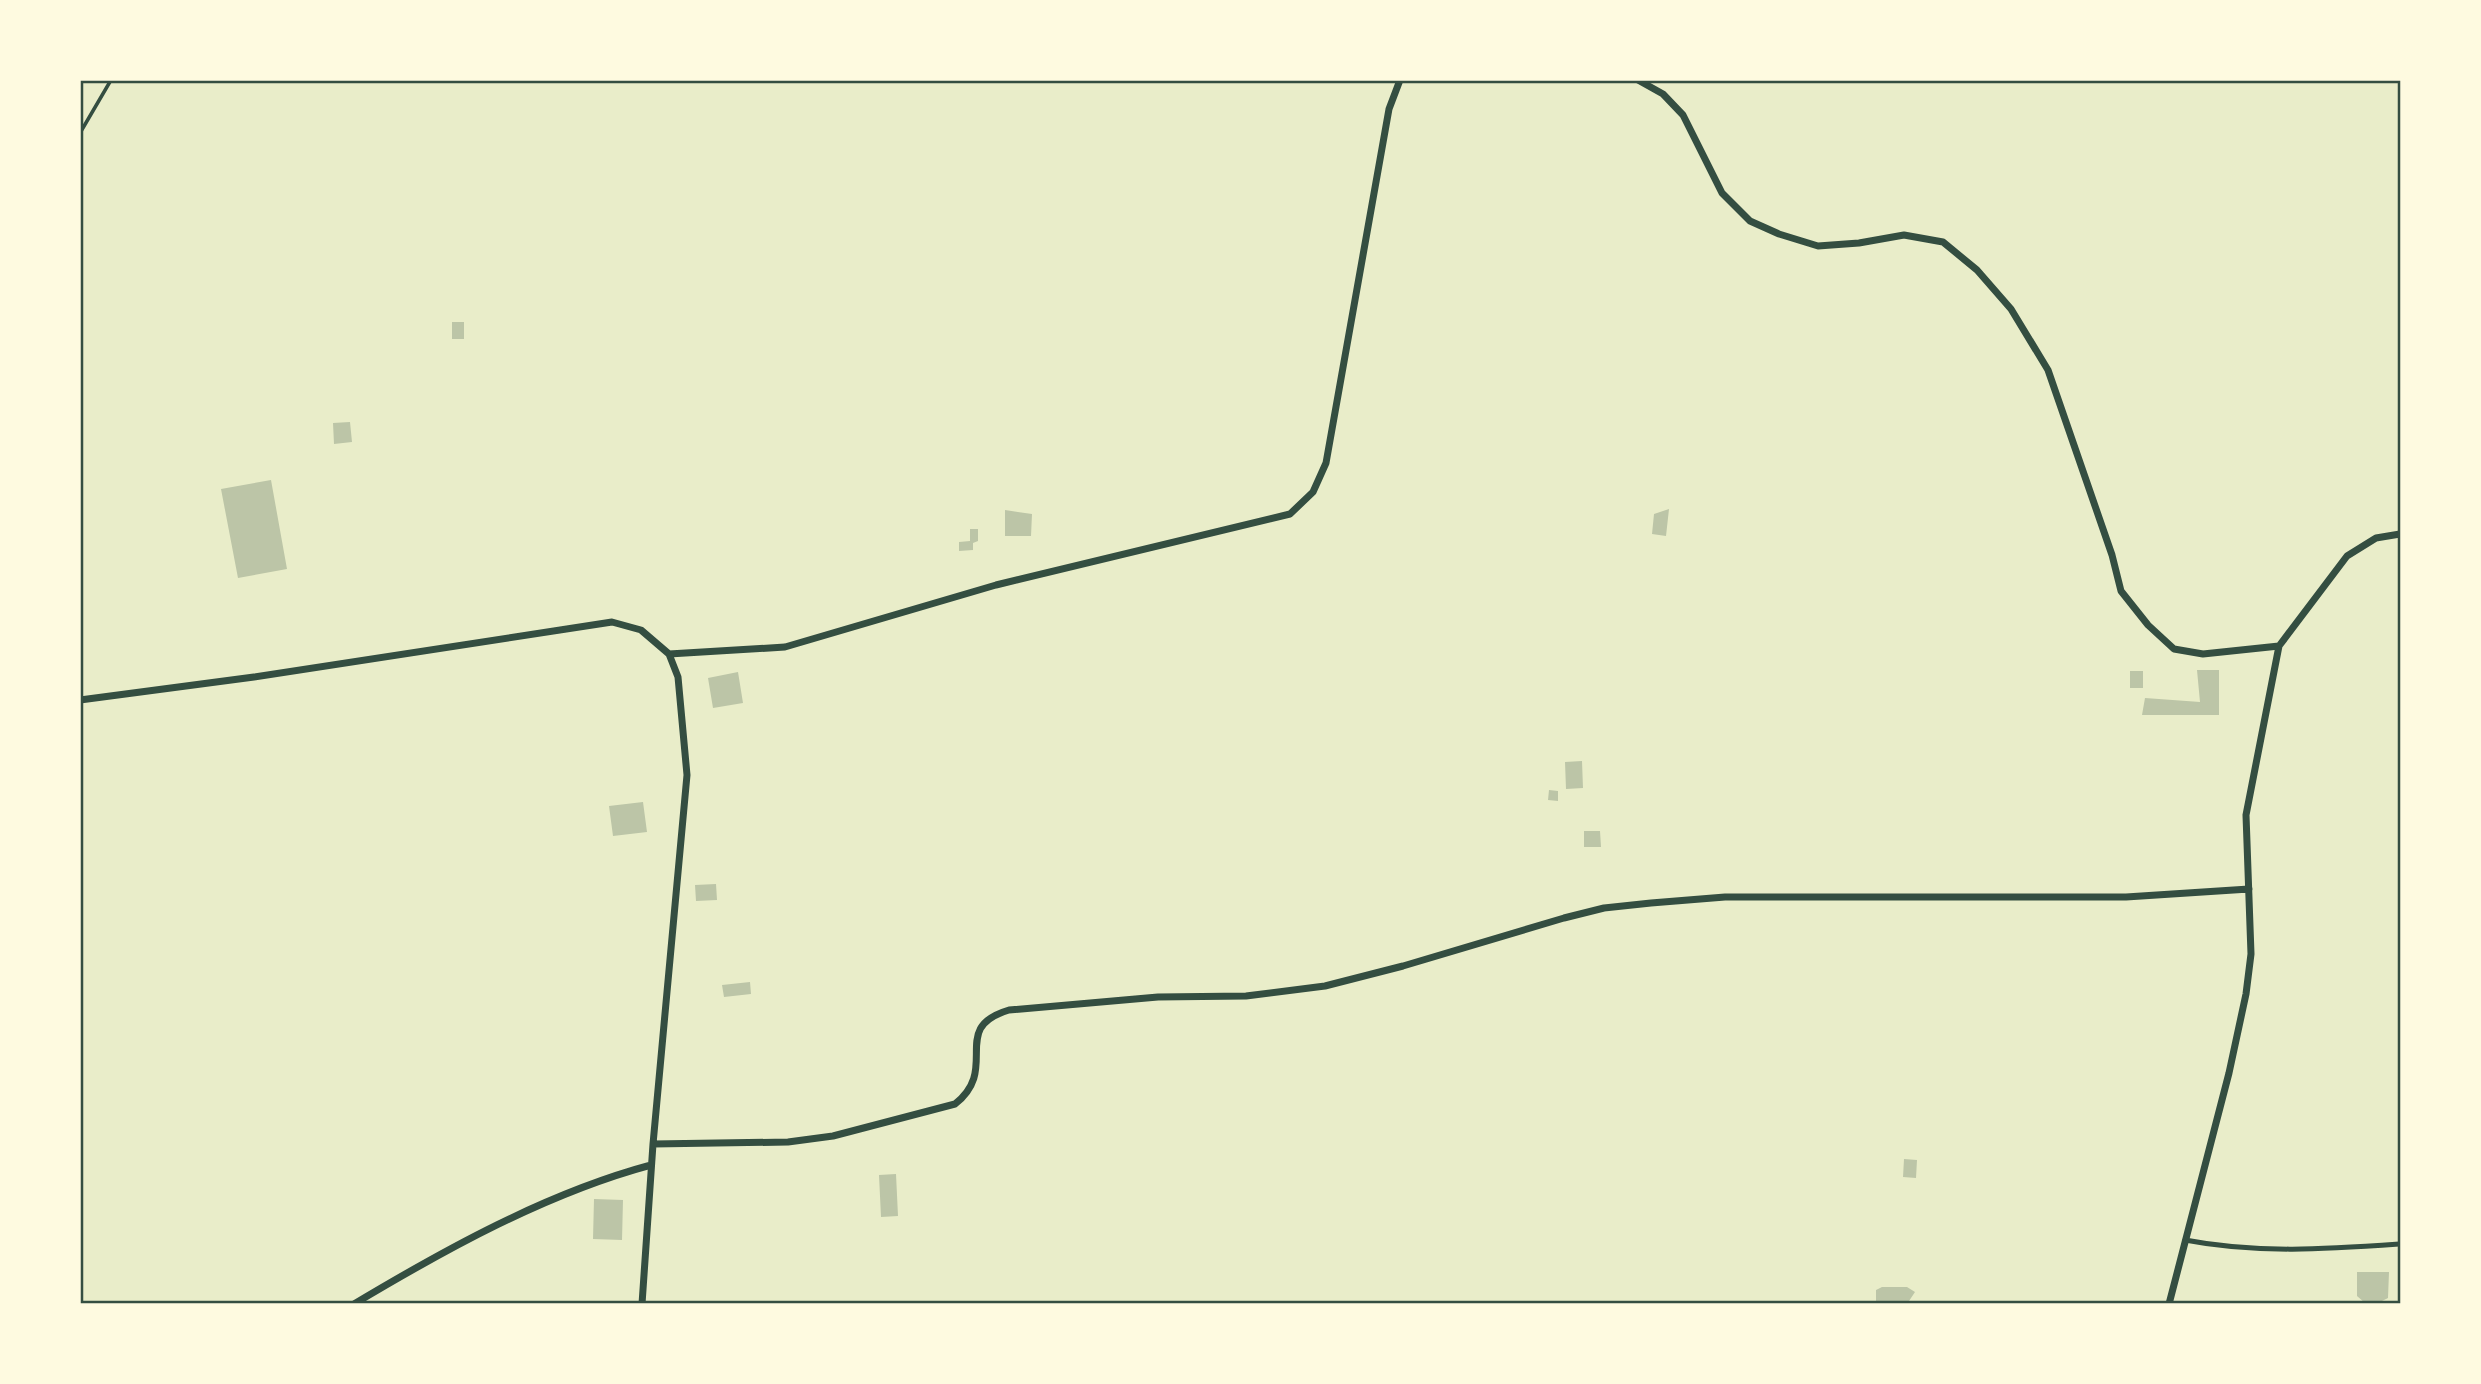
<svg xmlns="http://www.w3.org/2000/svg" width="2481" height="1384" font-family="Poppins,sans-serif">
  <rect width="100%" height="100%" fill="#e9edc9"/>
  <path fill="#bcc5a7" d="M452,322H464V339H452Z
    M350,422L352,442L334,444L333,423Z
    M271,480L287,569L238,578L221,489Z
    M1669,509L1666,536L1652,534L1654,514Z
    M1005,510L1032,514L1031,536H1005Z
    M970,529H978V541L973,543V550L959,551V542L970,541Z
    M2197,670H2219V715H2142L2145,698L2200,702Z
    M2130,671H2143V688H2130Z
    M738,672L743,703L713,708L708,678Z
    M1582,761L1583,788L1566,789L1565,762Z
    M1549,790L1558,791V801L1548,800Z
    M643,802L647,832L613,836L609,806Z
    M1584,831H1600L1601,847H1584Z
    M716,884L717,900L696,901L695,885Z
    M750,982L751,994L724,997L722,985Z
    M1904,1159L1917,1160L1916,1178L1903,1177Z
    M896,1174L898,1216L881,1217L879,1175Z
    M594,1199L623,1200L622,1240L593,1239Z
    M2357,1272H2389L2388,1298L2378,1303H2365L2357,1296Z
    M1882,1287H1907L1915,1292L1907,1304H1876V1290Z"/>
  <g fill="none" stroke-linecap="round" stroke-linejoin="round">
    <path stroke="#344e41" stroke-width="3.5" d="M80,133L111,80"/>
    <path stroke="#344e41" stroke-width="5" d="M2185,1240C2257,1254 2328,1249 2400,1244"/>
    <path stroke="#344e41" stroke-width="7" d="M1638,80L1663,94L1683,115L1722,193L1750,221L1779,234L1818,246L1859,243L1904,235L1943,242L1977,270L2011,309L2048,370L2112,555L2121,591L2148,625L2174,649L2203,654L2279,646
      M669,654L785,647L996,585L1290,514L1313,492L1326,463L1389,109L1400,80
      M80,700L254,677L612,622L641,630L669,654L678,677L687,775L653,1144L642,1304
      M653,1144L788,1142L833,1136L955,1104C1001,1068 948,1028 1009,1010L1158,997L1246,996L1325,986L1403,966L1564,918L1604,908L1651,903L1725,897H2126L2249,889
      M354,1304C446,1249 547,1193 651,1165
      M2169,1304L2229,1073L2246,994L2251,954L2246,815L2279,646L2347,556L2376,538L2400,534"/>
  </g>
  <rect width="2481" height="1384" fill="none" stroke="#fefae0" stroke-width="164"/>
  <rect x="82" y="82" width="2317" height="1220" fill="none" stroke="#344e41" stroke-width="2.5"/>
</svg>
